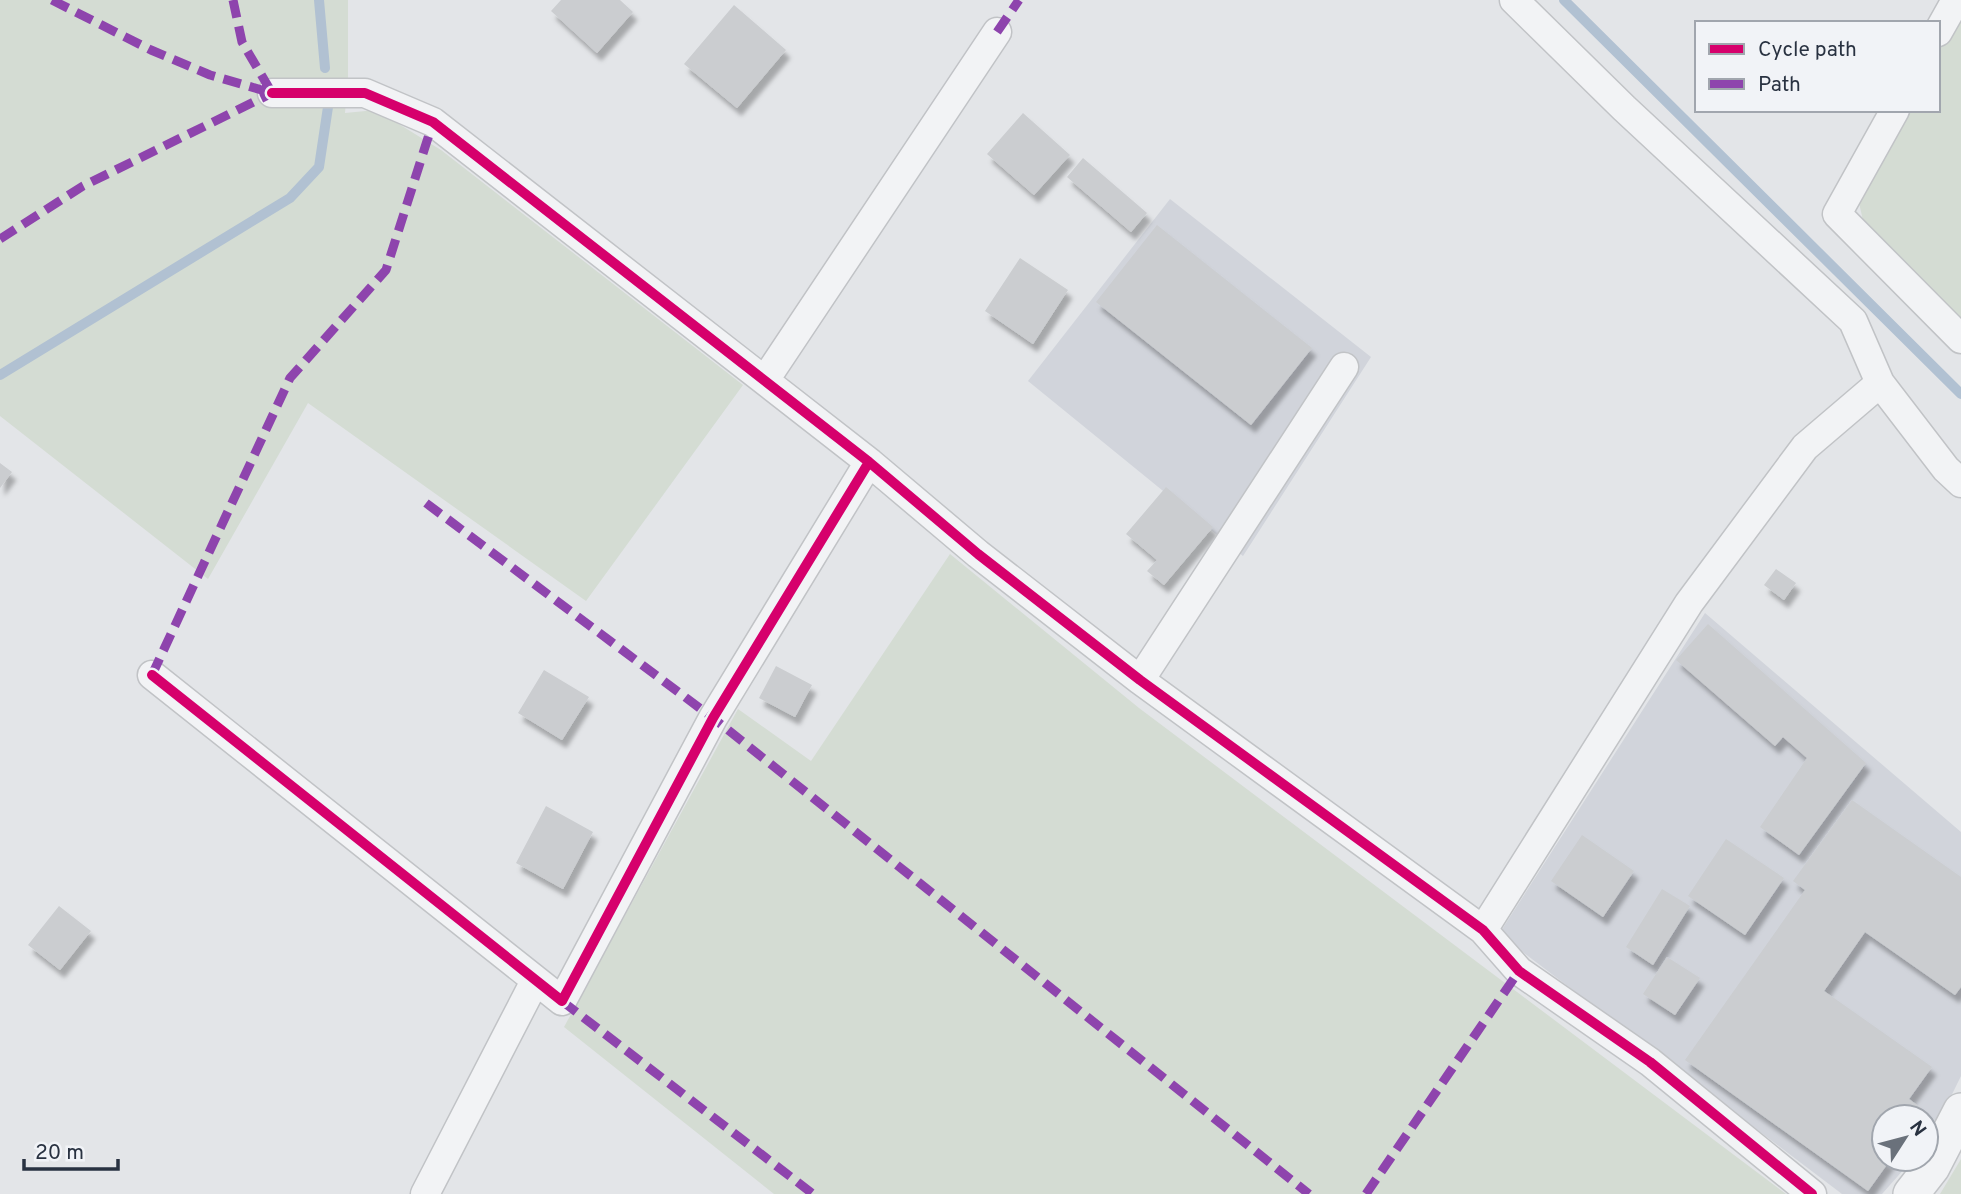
<svg xmlns="http://www.w3.org/2000/svg" width="1961" height="1194" font-family="Overpass,sans-serif">
  <defs>
    <filter id="shadow"><feDropShadow dx="4.5" dy="8" stdDeviation="2" flood-color="#0004"/></filter>
  </defs>
  <rect width="100%" height="100%" fill="#e3e5e8"/>
  <path fill="#d1d4db" d="M1170,199L1371,357L1243,556L1028,381Z
    M1705,613L1961,832V1076L1933,1133L1926,1142V1117H1884V1159H1913L1882,1194H1842L1499,934Z"/>
  <path fill="#d4dcd3" d="M0,0H348V77L345,113L376,110L441,150L743,385L586,601L308,403L208,579L0,416Z
    M1961,3V329L1867,238L1857,194L1902,110H1938V45Z
    M950,554L1139,708L1786,1194H774L564,1027L738,709L811,761Z
    M1961,1159V1194H1940Z"/>
  <g fill="none" stroke-linecap="round" stroke-linejoin="round">
    <path stroke="#b1c1d2" stroke-width="10" d="M319,0L325,68
      M1564,0L1961,394
      M0,375L290,198L319,167L328,107"/>
  </g>
  <path fill="#cbcdd0" filter="url(#shadow)" d="M561,0H620L633,12L597,53L551,11Z
    M734,5L786,50L737,108L684,64Z
    M1023,113L1070,155L1034,195L987,154Z
    M1083,158L1147,213L1131,232L1067,177Z
    M1157,225L1312,348L1251,425L1096,302Z
    M1020,258L1068,290L1033,344L985,311Z
    M0,463L12,472L0,488Z
    M1166,487L1213,527L1164,585L1147,571L1157,560L1126,534Z
    M1776,569L1796,583L1784,600L1764,585Z
    M1708,624L1866,763L1799,855L1760,827L1807,758L1783,737L1775,746L1676,660Z
    M776,666L812,685L795,717L759,698Z
    M544,670L589,697L562,740L518,713Z
    M1852,800L1961,877V987L1955,995L1865,932L1824,991L1932,1067L1909,1099L1925,1111L1921,1117H1884V1159H1891L1868,1191L1685,1060L1805,890L1793,881Z
    M546,806L593,832L563,889L516,863Z
    M1582,835L1634,871L1603,917L1551,881Z
    M1726,839L1784,878L1745,935L1688,896Z
    M1662,889L1690,906L1653,965L1626,947Z
    M59,906L91,931L60,970L28,945Z
    M1667,957L1700,978L1675,1015L1643,994Z"/>
  <g fill="none" stroke-linecap="round" stroke-linejoin="round">
    <g stroke="#c1c3c6" stroke-width="31">
      <path id="minor" d="M1514,0L1624,108L1853,321L1880,383L1946,469L1961,483
        M1938,32L1956,0
        M272,93H365L433,122L869,462L978,554L1140,680L1483,930L1519,971L1650,1062L1812,1194
        M1895,110L1837,214L1961,339
        M765,380L997,32
        M152,675L562,1001L713,718L869,462
        M1140,680L1344,367
        M1483,930L1689,603L1805,447L1880,383
        M425,1194L535,981"/>
    </g>
    <g stroke="#c1c3c6" stroke-width="38">
      <path id="tertiary" d="M1911,1194L1932,1167L1961,1111"/>
    </g>
    <use href="#minor" stroke="#f2f3f5" stroke-width="28"/>
    <use href="#tertiary" stroke="#f2f3f5" stroke-width="35"/>
    <path stroke="#8e44ad" stroke-width="9" stroke-dasharray="18 9" stroke-linecap="butt" d="M52,0L151,50L210,75L272,93
      M233,0L242,42L272,93
      M997,32L1019,0
      M0,239L83,186L272,93
      M426,503L713,718L1309,1194
      M152,675L290,378L386,270L433,122
      M562,1001L813,1194
      M1366,1194L1519,971"/>
    <g stroke="#f1f3f7" stroke-width="15">
      <path id="cycleway" d="M272,93H365L433,122L869,462L978,554L1140,680L1483,930L1519,971L1650,1062L1812,1194
        M152,675L562,1001L713,718L869,462"/>
    </g>
    <use href="#cycleway" stroke="#d6006c" stroke-width="10"/>
  </g>
  <rect x="1695" y="21" width="245" height="91" fill="#f1f3f7" stroke="#a1a6ae" stroke-width="2"/>
  <rect x="1709" y="44" width="35" height="10" fill="#d6006c" stroke="#a1a6ae" stroke-width="2"/>
  <text x="1758" y="56" font-size="21" fill="#293241">Cycle path</text>
  <rect x="1709" y="79" width="35" height="10" fill="#8e44ad" stroke="#a1a6ae" stroke-width="2"/>
  <text x="1758" y="91" font-size="21" fill="#293241">Path</text>
  <g transform="translate(1905 1138) rotate(54)"><circle r="33" fill="#f1f3f7" stroke="#a1a6ae" stroke-width="2"/>
  <path d="M0-5L12 26L0 18L-12 26Z" fill="#6a717b"/>
  <text y="-10" font-size="19" font-weight="bold" text-anchor="middle" fill="#293241">N</text>
  </g>
  <path d="M24 1159v10h94v-10" fill="none" stroke="#293241" stroke-width="3.5"/>
  <text x="35" y="1159" font-size="21" fill="#293241" stroke="#f1f3f7" stroke-width="5" paint-order="stroke">20 m</text>
</svg>
